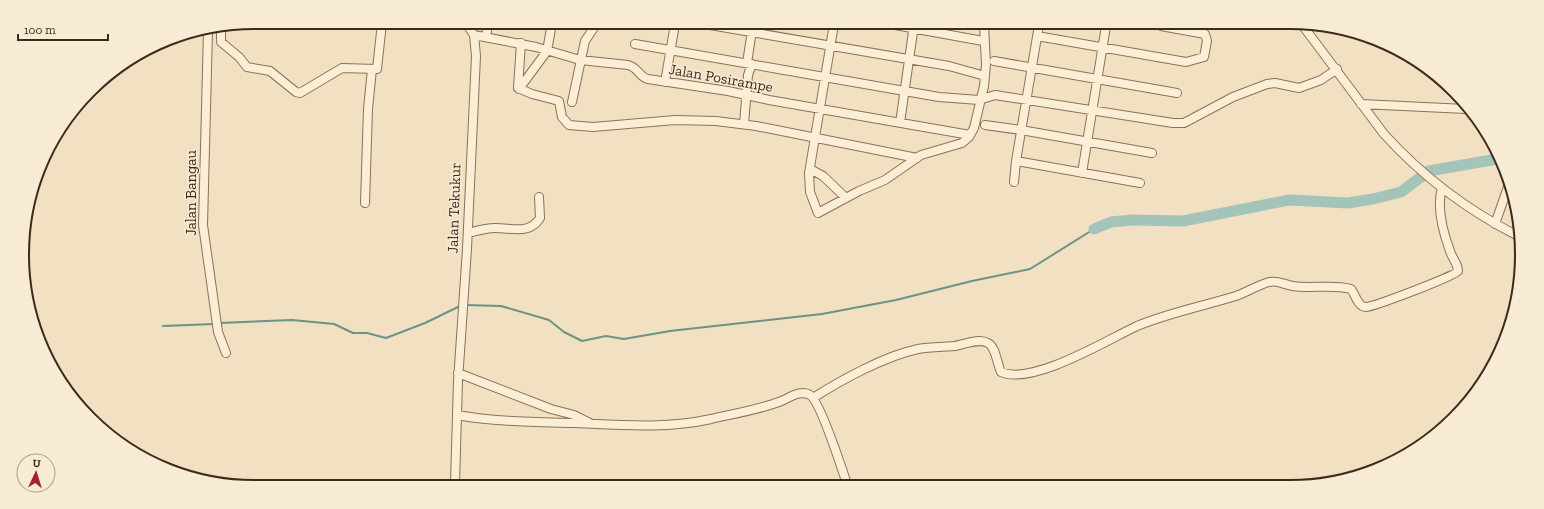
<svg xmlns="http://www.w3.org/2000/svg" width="1544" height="509" font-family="'Zilla Slab',serif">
  <rect width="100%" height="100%" fill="#f2e0c3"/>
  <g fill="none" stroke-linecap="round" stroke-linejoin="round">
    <path stroke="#6b9386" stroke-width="2" d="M465,305L501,306L549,320L564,332L582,341L606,336L624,339L670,331L822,314L896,300L972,281L1030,269L1094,229
      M219,323L292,320L334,324L353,333H367L386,338L425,323L460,306
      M163,326L214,324"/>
    <path stroke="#a5c4b9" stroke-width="11" d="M1094,229L1111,222L1132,220L1183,221L1289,200L1348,203L1373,199L1401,192L1429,171L1497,159"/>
    <g stroke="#8e7058" stroke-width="10">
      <path id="minor" d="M466,23L474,35
        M704,24L949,66L985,76
        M834,24L809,173L810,192L818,213L859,191L885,180L921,155L962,143L969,137L974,128L984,86L986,64L984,25
        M895,25L983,41
        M1303,26L1384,134C1422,176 1467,210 1518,236
        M221,29V42L239,57L247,67L270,71L296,92L300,93L342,68L377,69L382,23
        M208,31L203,225L218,332L226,353
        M474,35L536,47L580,60L628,65C639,68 639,77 648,79L728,91L769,100L970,135
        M1037,36L1186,62L1204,57L1207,41L1205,34L1161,26
        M486,37L488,23
        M521,43L518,88L532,94L559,101L562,117L569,125L593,127L675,120L716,121L756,126L917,158
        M635,44L939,97L979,100L995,95L1173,123H1184L1233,97L1267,84L1275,83L1299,88L1321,80L1337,69
        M994,61L1177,93
        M747,63L753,24
        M665,82L675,24
        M519,89L547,51L552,23
        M572,102L585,41L597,23
        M1361,104L1466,109
        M900,123L914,25
        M744,124L748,75L752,64
        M985,125L1021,130L1152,153
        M1016,161L1140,183
        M810,169L823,176L846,198
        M1082,173L1106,26
        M1014,182L1016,161L1039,25
        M365,203L368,109L372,69
        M1495,224L1508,187
        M468,233C476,231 486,228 495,228C513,228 529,235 540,218L539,197
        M458,373L551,409L574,415L590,423
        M813,398C841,380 885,356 918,349C930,347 943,347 955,346C965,344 979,338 988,343C996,347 997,364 1001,372C1032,386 1107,340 1137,326C1168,313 1203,306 1236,296C1247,292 1258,285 1269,282C1278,280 1285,285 1293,286C1312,289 1333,284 1351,289C1355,294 1358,307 1366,307C1373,307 1455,276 1458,271C1458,264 1452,258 1450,251C1443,232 1436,208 1442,188
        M457,415C495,422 536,422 575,423C620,425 667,429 711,419C733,414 757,410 779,402C788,399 800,389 810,395C820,401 842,469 847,484
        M455,483L458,381L467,249L476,56L474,35"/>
    </g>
    <use href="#minor" stroke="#fbeed7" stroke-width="8"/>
  </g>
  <g text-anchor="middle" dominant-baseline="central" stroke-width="3" stroke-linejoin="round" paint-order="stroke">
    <g font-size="15" fill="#3c2a1d" stroke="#f8ebd3">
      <text transform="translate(721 78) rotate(10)">Jalan Posirampe</text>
      <text transform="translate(191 193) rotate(-90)">Jalan Bangau</text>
      <text transform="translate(454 208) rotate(-88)">Jalan Tekukur</text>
    </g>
  </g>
  <path d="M0 0H1544V509H0ZM254 29H1290A225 225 0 0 1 1515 254V255A225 225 0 0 1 1290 480H254A225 225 0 0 1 29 255V254A225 225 0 0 1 254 29Z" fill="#f8ebd3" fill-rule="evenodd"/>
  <path fill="none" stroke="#3c2a1d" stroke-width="2" d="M254 29H1290A225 225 0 0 1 1515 254V255A225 225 0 0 1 1290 480H254A225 225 0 0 1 29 255V254A225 225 0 0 1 254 29Z"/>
  <g transform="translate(36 473) rotate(4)"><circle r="19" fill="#f8ebd3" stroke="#ad9e8a"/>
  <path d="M0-3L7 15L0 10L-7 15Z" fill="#a2232d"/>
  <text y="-6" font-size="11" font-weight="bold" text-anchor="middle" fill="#3c2a1d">U</text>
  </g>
  <path d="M18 34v6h90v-6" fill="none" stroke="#3c2a1d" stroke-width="2"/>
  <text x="24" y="34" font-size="12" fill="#3c2a1d" stroke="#f8ebd3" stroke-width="3" paint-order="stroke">100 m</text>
</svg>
